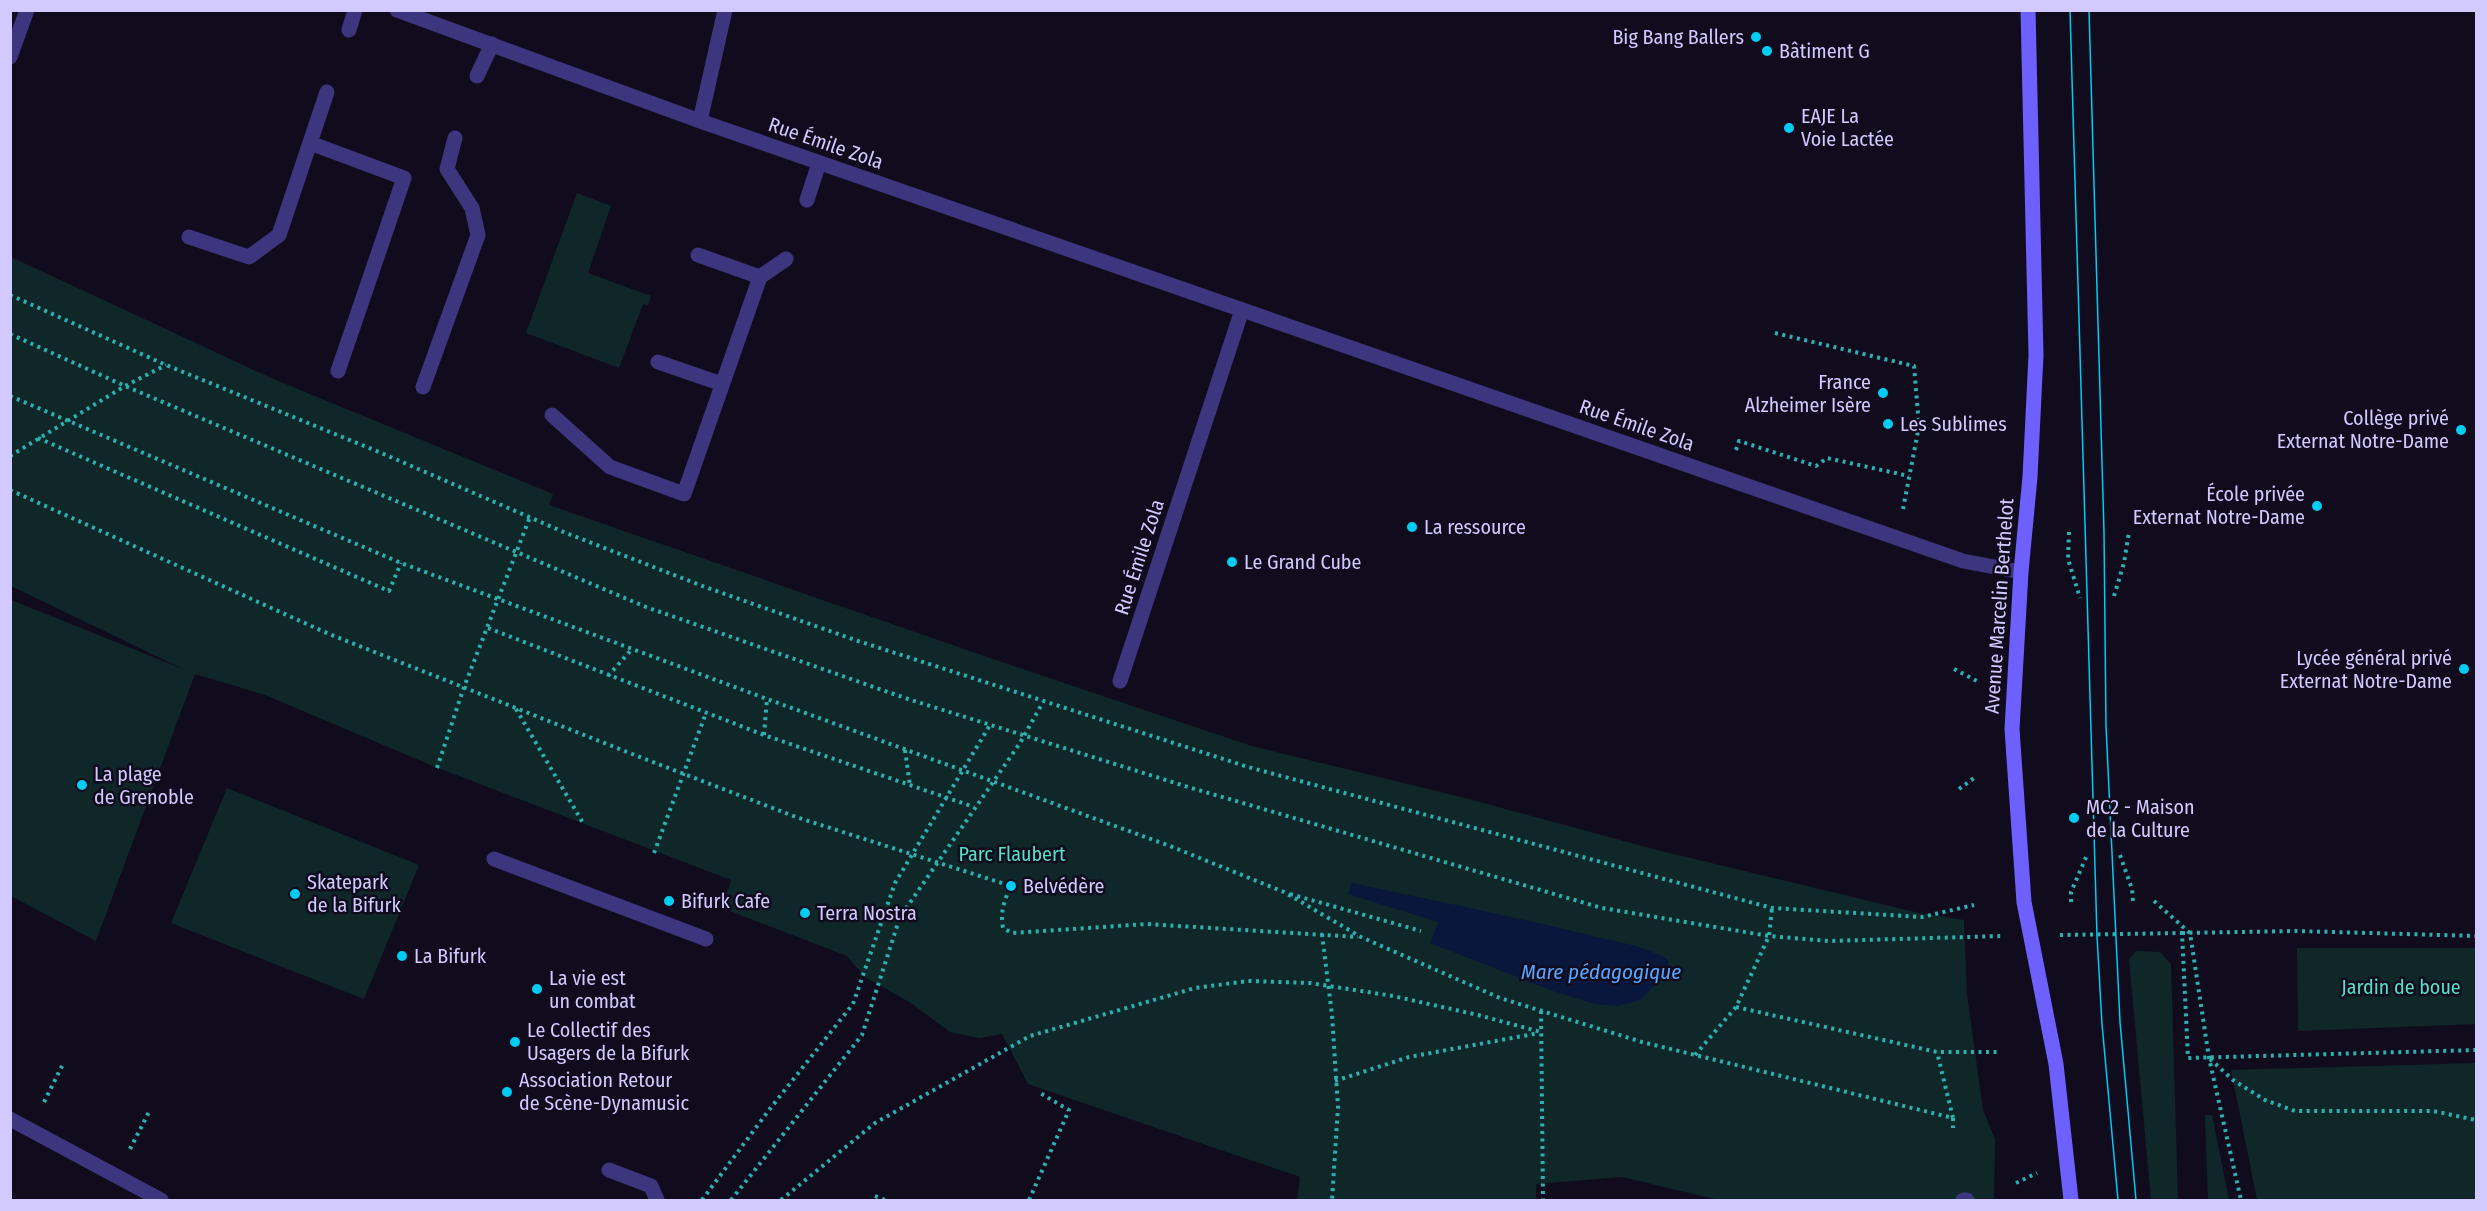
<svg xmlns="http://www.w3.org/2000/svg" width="2487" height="1211" font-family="'Fira Sans Condensed',sans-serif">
  <rect width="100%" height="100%" fill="#100c1e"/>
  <path fill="#0f2728" d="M577,193L611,206L588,273L651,296L648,305L643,304L619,368L526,333Z
    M11,257L271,378L553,494L549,505L990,658L1252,746L1465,798L1657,850L1919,913L1964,920L1967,994L1983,1110L1995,1139L1994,1200H1719L1622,1177L1536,1184V1200H1297L1300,1177L1028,1084L1002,1034L979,1038L950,1032L911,1003L865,977L847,956L722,908L731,880L433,766L265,695L195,674L96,941L11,896V600L183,669L11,586Z
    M227,788L419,865L364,999L171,923Z
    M2476,948V1024L2298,1031L2297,948Z
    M2136,951L2160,952L2171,964L2178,1200H2151L2129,959Z
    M2476,1063V1200H2257L2231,1070Z
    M2205,1115H2212L2229,1200H2208Z"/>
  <path fill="#08173b" d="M1352,883C1430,900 1508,915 1585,934C1611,941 1645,945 1668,960L1669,971L1640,1000L1618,1006L1595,1004L1553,991L1430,943L1438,922L1348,894Z"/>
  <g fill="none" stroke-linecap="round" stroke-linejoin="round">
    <path stroke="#2cb0b0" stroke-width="4" stroke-dasharray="3 4.5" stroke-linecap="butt" d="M10,295L166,365L379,452L566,533L705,587L858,641L1248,767L1772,908L1922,917L1974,905
      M1775,333L1914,366L1919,426
      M10,334L125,386L646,607L908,699L1188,787L1602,908L1769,936L1828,941L2002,936
      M10,396L401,563L767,699L1170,846L1284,892L1361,937L1500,998L1642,1042L1953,1118L1937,1052
      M38,438L389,591L401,563
      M1736,450L1739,441L1816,466L1827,458L1909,476
      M10,456L125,386L166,365
      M10,490L329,634L632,754L796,817L1011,886C1004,901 1000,912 1003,928L1012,933L1146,924L1358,937
      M1903,509L1919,426L1990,429
      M2069,532L2068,559L2080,598
      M2114,596L2124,563L2129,532
      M488,628L764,735L974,807
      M1954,669L1977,681
      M608,676L632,649
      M516,709L583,823
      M764,735L767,699
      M905,750L910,786
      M437,768L464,687L530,517
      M1959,789L1977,776
      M654,853L706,713
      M2120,855L2132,889L2133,901
      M1290,894L1421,931
      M2154,901L2190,933L2209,1058L2241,1200
      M2071,902V892L2087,855
      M2182,933L2296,931L2476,936
      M1322,934L1332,1015L1338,1107L1332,1200
      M2060,935L2182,933L2188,1058L2476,1050
      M1736,1007L1937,1052H1999
      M1541,1011L1543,1200
      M1695,1055L1736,1007L1769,936L1772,908
      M2210,1059L2233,1080L2265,1100L2295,1111H2433L2476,1120
      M1335,1081L1409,1057L1539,1033
      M44,1102L63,1064
      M1953,1118V1128
      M130,1149L150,1110
      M2016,1183L2037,1173
      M875,1196L885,1200
      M702,1200L769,1110L853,1004L895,883L990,725
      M731,1200L862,1035L900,917L1020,743L1043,702
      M781,1200L875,1123L1030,1036L1195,988L1248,981L1310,983L1393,996L1478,1015L1541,1032
      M1029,1200L1069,1110L1040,1093"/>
    <path stroke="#3d367e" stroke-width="15" d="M349,30L355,10
      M10,57L27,10
      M477,76L492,44
      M310,143L404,178L338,371
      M807,200L819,163
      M189,237L249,257L279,235L327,92
      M698,255L760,277
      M658,362L722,384
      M423,387L478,235L472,208L447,169L455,138
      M552,415L610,467L684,494L760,277L786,259
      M494,859L706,939
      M609,1170L651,1186L657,1200
      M1963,1200H1967"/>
    <path stroke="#3d367e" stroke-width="15" d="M10,1119L161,1200"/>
    <path stroke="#3d367e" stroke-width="15" d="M397,10L700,121L1963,561L2021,572
      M700,121L725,10
      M1120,681L1242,310"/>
    <path stroke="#6e60ff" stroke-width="15" d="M2028,10L2036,355L2030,477L2021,572L2012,729L2024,902L2056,1064L2071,1200"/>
    <path stroke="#00ccf4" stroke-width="1.5" d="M2070,10L2097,936L2102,1024L2118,1200
      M2089,10L2104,532L2106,726L2120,1022L2136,1200"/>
  </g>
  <g fill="#00ccf4" stroke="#100c1e" stroke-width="2">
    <circle cx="1756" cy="37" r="6"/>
    <circle cx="1767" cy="51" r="6"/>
    <circle cx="1789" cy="128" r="6"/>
    <circle cx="1883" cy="393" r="6"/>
    <circle cx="1888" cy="424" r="6"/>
    <circle cx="2461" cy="430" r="6"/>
    <circle cx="2317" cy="506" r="6"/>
    <circle cx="1412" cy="527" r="6"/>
    <circle cx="1232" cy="562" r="6"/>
    <circle cx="2464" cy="669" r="6"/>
    <circle cx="82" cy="785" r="6"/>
    <circle cx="2074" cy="818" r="6"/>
    <circle cx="1011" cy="886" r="6"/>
    <circle cx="295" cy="894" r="6"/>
    <circle cx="669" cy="901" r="6"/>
    <circle cx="805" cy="913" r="6"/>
    <circle cx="402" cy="956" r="6"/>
    <circle cx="537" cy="989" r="6"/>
    <circle cx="515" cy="1042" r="6"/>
    <circle cx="507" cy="1092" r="6"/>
  </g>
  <g text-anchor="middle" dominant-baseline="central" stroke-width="5" stroke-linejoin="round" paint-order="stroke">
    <g font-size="20" fill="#d2c9ff" stroke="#100c1e" text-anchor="start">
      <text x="1744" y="37" text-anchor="end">Big Bang Ballers</text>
      <text x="1779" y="51">Bâtiment G</text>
      <text x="1801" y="116">EAJE La<tspan x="1801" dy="23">Voie Lactée</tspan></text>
      <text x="1871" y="382" text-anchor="end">France<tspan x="1871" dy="23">Alzheimer Isère</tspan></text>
      <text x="2449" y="418" text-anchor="end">Collège privé<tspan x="2449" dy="23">Externat Notre-Dame</tspan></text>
      <text x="1900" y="424">Les Sublimes</text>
      <text x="2305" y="494" text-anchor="end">École privée<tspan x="2305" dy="23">Externat Notre-Dame</tspan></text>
      <text x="1424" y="527">La ressource</text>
      <text x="1244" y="562">Le Grand Cube</text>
      <text x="2452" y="658" text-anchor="end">Lycée général privé<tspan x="2452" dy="23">Externat Notre-Dame</tspan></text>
      <text x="94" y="774">La plage<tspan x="94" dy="23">de Grenoble</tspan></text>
      <text x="2086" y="807">MC2 - Maison<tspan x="2086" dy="23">de la Culture</tspan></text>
      <text x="307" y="882">Skatepark<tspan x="307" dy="23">de la Bifurk</tspan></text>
      <text x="1023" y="886">Belvédère</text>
      <text x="681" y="901">Bifurk Cafe</text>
      <text x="817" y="913">Terra Nostra</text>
      <text x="414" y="956">La Bifurk</text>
      <text x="549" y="978">La vie est<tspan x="549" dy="23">un combat</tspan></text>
      <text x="527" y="1030">Le Collectif des<tspan x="527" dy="23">Usagers de la Bifurk</tspan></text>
      <text x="519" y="1080">Association Retour<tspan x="519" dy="23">de Scène-Dynamusic</tspan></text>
    </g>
    <g font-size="20" fill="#d2c9ff" stroke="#100c1e">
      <text transform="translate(826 143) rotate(19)">Rue Émile Zola</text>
      <text transform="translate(1637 425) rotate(19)">Rue Émile Zola</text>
      <text transform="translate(1139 557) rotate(-72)">Rue Émile Zola</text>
      <text transform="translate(1999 606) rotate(-86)">Avenue Marcelin Berthelot</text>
    </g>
    <g font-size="20" fill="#54dfc6" stroke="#100c1e">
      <text x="1012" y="854">Parc Flaubert</text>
      <text x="2401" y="987">Jardin de boue</text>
    </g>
    <g font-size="21" font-style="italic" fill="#57a6ff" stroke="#100c1e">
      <text x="1601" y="972">Mare pédagogique</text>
    </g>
  </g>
  <rect width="2487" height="1211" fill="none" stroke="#d2c9ff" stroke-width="24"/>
</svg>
